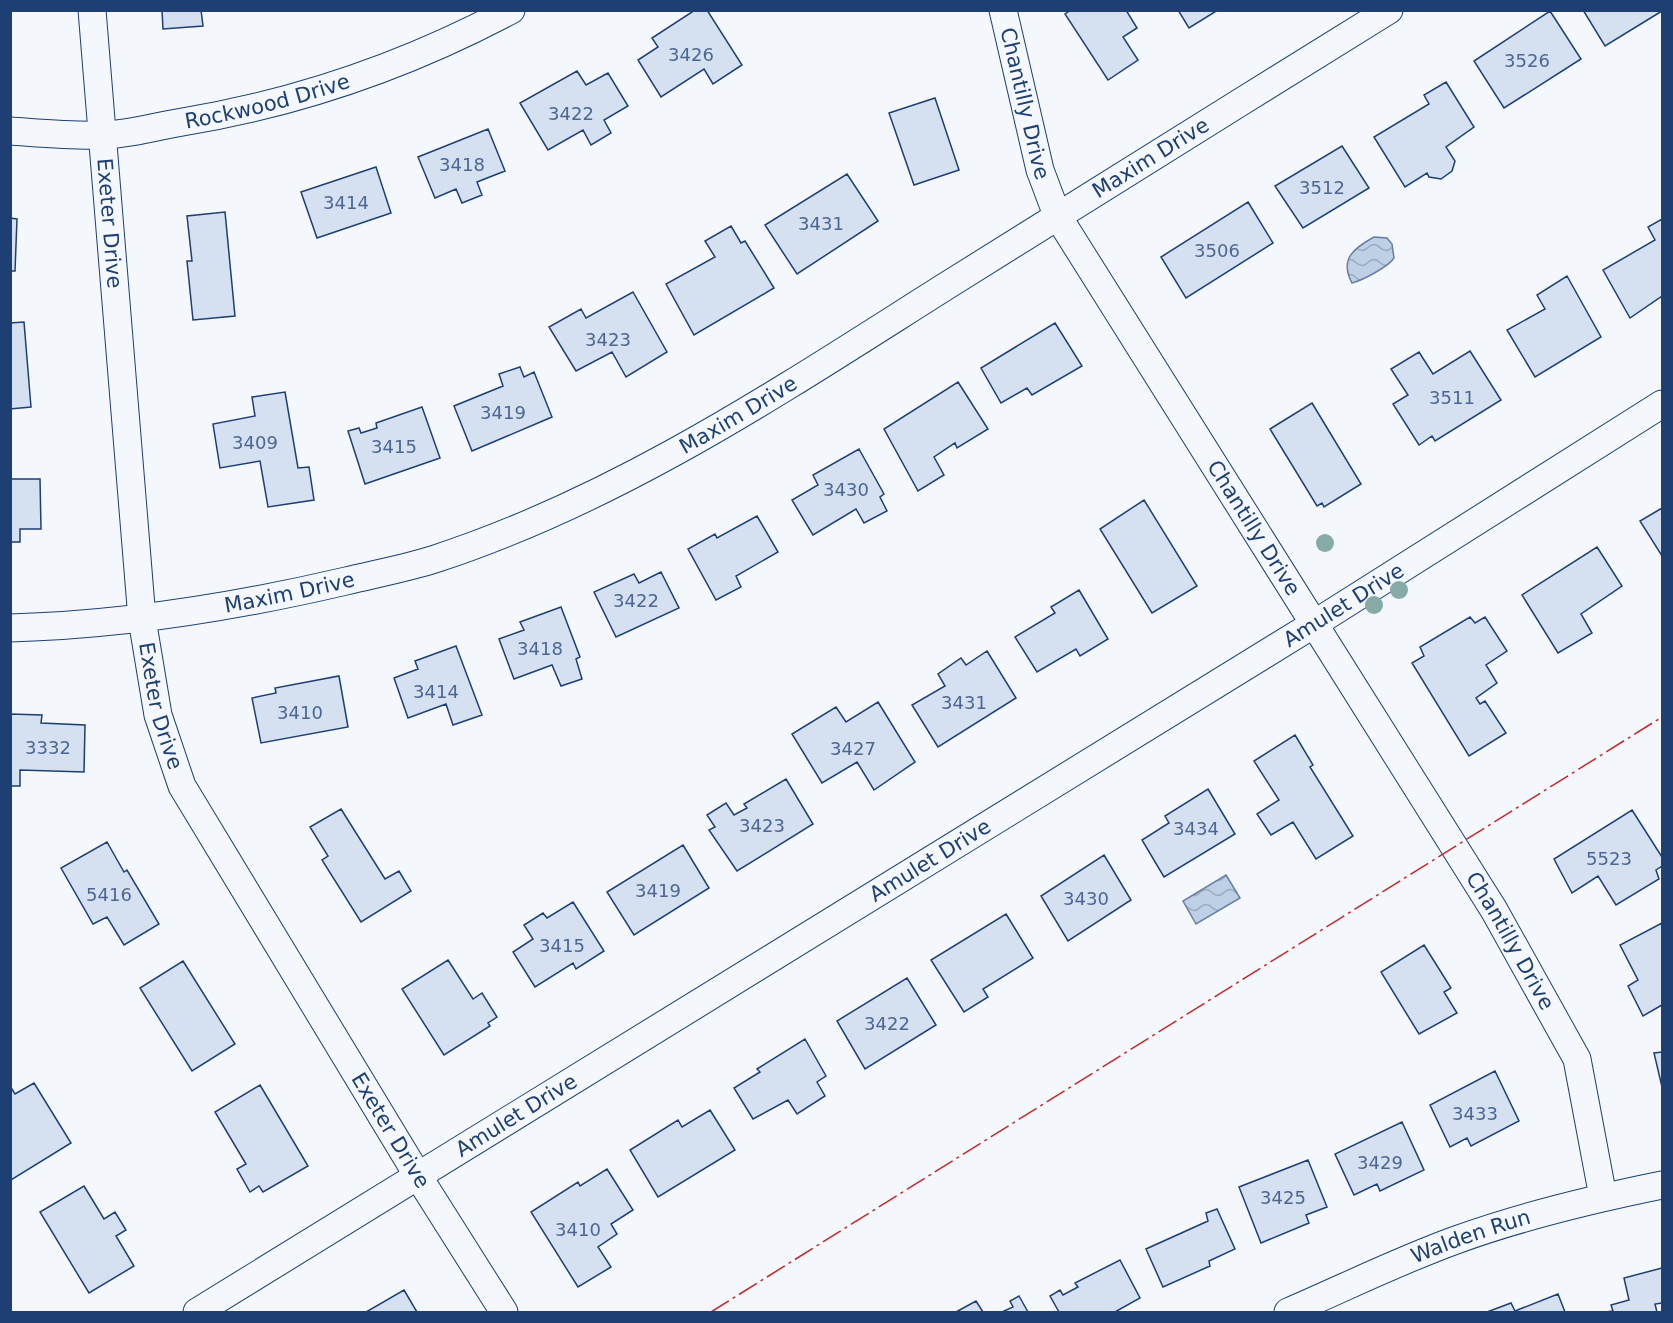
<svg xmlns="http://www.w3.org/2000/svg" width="1673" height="1323" font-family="'DejaVu Sans',sans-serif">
  <defs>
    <pattern id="water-waves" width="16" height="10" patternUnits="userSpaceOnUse" patternTransform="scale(1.5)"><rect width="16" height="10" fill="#bed0e5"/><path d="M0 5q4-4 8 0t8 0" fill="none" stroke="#9aaabe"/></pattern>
  </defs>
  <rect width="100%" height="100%" fill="#f4f7fb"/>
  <path fill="url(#water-waves)" stroke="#687fa3" stroke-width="1.5" d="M1374,237L1387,238L1392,244L1394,258C1388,267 1363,280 1352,283C1339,259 1354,248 1374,237Z
    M1226,875L1240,898L1196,924L1183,901Z"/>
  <path fill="#d5e0f0" stroke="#1d3f73" stroke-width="1.5" d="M162,10H201L203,26L163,29Z
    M695,10H707L742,65L713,84L704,69L661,97L638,60L658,47L652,38Z
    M1071,10H1126L1137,28L1123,37L1138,60L1108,80L1065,14Z
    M1178,10H1218L1189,28Z
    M1583,10H1662V11L1605,46Z
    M1550,11L1581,59L1504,108L1474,61Z
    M577,71L586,85L608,73L628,106L604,120L611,133L591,145L583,130L548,150L520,103Z
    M1446,82L1474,127L1446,147L1455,161L1452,171L1441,179L1429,177L1427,173L1405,187L1374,137L1429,104L1424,95Z
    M935,98L959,170L914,185L889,113Z
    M488,129L505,171L477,182L482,195L462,203L456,189L435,198L418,157Z
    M1342,146L1369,188L1303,228L1275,186Z
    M376,167L391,213L317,238L301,192Z
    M847,174L878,221L797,274L765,225Z
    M1248,202L1273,243L1186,298L1161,257Z
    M225,212L235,316L193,320L187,261H192L187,216Z
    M10,218L17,219L15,271H10Z
    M1662,219V296L1630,318L1603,270L1655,240L1648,227Z
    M731,226L741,243L745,241L774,288L694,335L666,284L715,257L705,241Z
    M1567,276L1601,337L1535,377L1507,330L1545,309L1537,295Z
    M633,292L667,352L626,377L612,352L576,371L549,327L581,309L586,318Z
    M24,322L31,407L10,409V323Z
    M1055,323L1082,366L1032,395L1027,388L1001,403L981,368Z
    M1470,351L1501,400L1435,441L1432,436L1419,445L1393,404L1408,395L1391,369L1419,352L1433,374Z
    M520,367L524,377L534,372L552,417L472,451L454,406L503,386L499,374Z
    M958,382L988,429L957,448L955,443L934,457L944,475L918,491L884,429Z
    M285,392L298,468L309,467L314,500L268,507L260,461L220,468L213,424L255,416L252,397Z
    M1312,403L1361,484L1324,507L1322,503L1317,506L1270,429Z
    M422,407L440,458L365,484L348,431L359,428L361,433L377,428L376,423Z
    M859,449L884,494L880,497L887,511L864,523L856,509L813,535L792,500L818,485L813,475Z
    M10,479H40L41,529H20V542H10Z
    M1144,500L1197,586L1152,613L1100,529Z
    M1662,508V556L1640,521Z
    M757,516L778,552L736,576L741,587L716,600L688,549L715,534L717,538Z
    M1597,547L1622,586L1581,614L1592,633L1558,653L1522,595Z
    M661,572L679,608L616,637L594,592L634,574L639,583Z
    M1079,590L1108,639L1080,656L1076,649L1037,672L1015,637L1055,613L1051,607Z
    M561,607L580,657L576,659L582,679L561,686L552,665L514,679L499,639L524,630L520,622Z
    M1470,617L1475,623L1485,617L1507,651L1486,665L1497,683L1476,698L1480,704L1485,701L1506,733L1469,756L1412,663L1424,656L1420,647Z
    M456,646L482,715L453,725L446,704L408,718L394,678L418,669L415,661Z
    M987,651L1016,698L938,747L912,705L945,686L938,674L961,658L966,665Z
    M339,676L348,727L261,743L252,698L276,693L275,688Z
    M878,702L915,762L874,790L857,762L822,783L792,734L836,707L846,722Z
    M10,714L42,715L41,723L85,725L84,772L20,770V786H10Z
    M1295,735L1313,765L1310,767L1353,836L1316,859L1293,822L1271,835L1257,814L1279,800L1254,761Z
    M786,779L813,824L737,871L709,830L715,827L707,815L726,803L734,815L747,808L744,804Z
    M1208,789L1235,834L1164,877L1142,840L1169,823L1165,816Z
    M341,809L385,879L399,871L411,891L361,922L322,860L328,856L310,827Z
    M1632,810L1662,857V866L1656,870L1659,879L1616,905L1598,876L1572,893L1554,859Z
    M107,842L124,872L127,870L159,924L124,945L107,917L93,924L61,868Z
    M683,845L709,888L634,935L607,892Z
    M1104,855L1131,900L1068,941L1041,896Z
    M573,902L604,951L576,969L573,963L535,987L513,952L533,939L524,925L543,913L547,918Z
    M1006,914L1033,958L983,989L988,997L964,1012L931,960Z
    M1662,923V1005L1643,1016L1628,986L1638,980L1620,945Z
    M1424,945L1451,988L1444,992L1457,1013L1419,1034L1381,972Z
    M448,960L473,999L482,993L497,1017L488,1023L490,1026L444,1055L402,989Z
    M183,961L235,1044L192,1071L140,988Z
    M907,978L936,1025L865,1069L837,1021Z
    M805,1039L826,1076L817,1082L825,1096L797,1114L788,1100L753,1119L734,1088L760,1072L757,1069Z
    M1662,1052V1087L1654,1053Z
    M1495,1071L1519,1121L1471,1146L1467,1138L1450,1147L1430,1105Z
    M34,1083L71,1143L11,1180L10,1086L15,1094Z
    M260,1085L308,1166L263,1192L259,1186L250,1192L237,1169L246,1164L215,1112Z
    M710,1110L735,1150L658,1197L630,1150L678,1120L682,1127Z
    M1402,1122L1424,1170L1380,1191L1377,1184L1354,1195L1335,1154Z
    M1308,1160L1327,1207L1306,1215L1309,1223L1261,1243L1239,1187Z
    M607,1169L633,1210L611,1224L617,1234L598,1247L611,1267L578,1287L531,1212L578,1182L580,1186Z
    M84,1186L104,1219L115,1212L126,1230L116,1236L134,1266L89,1293L40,1212Z
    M1217,1209L1235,1249L1209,1261L1210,1266L1163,1287L1146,1249L1208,1221L1206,1213Z
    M1120,1260L1140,1298L1115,1312H1059L1050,1296L1060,1290L1063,1295L1078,1287L1075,1283Z
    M1662,1268V1303L1655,1304L1657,1312H1605L1613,1311L1611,1305L1629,1300L1624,1278Z
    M404,1290L417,1312H366Z
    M1558,1294L1565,1312H1487L1511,1303L1515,1311Z
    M1019,1296L1028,1312H1002L1013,1307L1010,1301Z
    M976,1301L983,1312H956Z"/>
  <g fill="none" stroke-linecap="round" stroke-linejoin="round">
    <g stroke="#1d3f73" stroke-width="29">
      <g id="street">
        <path id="s1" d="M92,10L142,619L158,715L182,786L418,1176L504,1312"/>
        <path id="s2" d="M1003,10L1040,170L1057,215L1494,910L1577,1059L1603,1197"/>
        <path id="s3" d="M10,131C40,133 71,136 101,135C126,135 153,127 177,123C295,104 406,66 511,10"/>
        <path id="s4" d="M10,628C124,625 235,607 346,581C375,574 407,568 435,559C622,498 786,387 951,283C1096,191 1243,101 1389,10"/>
        <path id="s5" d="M197,1312L1314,624L1662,404"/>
        <path id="s6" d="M1288,1312C1344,1288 1398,1261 1456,1240C1522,1216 1593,1199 1662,1185"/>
      </g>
    </g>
    <use href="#street" stroke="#f4f7fb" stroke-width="27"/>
    <path stroke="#c62828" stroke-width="1.5" stroke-dasharray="21 4.5 3 4.5" stroke-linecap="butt" d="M711,1312L1662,717"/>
  </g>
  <g fill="#86aba6">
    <circle cx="1325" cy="543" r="9"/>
    <circle cx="1399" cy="590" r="9"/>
    <circle cx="1374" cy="605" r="9"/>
  </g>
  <g text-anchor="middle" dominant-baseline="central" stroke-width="4.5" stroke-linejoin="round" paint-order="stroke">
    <g font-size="18" fill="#4b6792">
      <text x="691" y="54">3426</text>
      <text x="1527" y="60">3526</text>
      <text x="571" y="113">3422</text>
      <text x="462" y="164">3418</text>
      <text x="1322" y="187">3512</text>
      <text x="346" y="202">3414</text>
      <text x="821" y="223">3431</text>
      <text x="1217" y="250">3506</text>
      <text x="608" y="339">3423</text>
      <text x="1452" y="397">3511</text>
      <text x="503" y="412">3419</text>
      <text x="255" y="442">3409</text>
      <text x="394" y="446">3415</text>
      <text x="846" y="489">3430</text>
      <text x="636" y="600">3422</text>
      <text x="540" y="648">3418</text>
      <text x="436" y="691">3414</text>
      <text x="964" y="702">3431</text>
      <text x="300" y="712">3410</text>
      <text x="48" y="747">3332</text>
      <text x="853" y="748">3427</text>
      <text x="762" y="825">3423</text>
      <text x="1196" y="828">3434</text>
      <text x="1609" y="858">5523</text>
      <text x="658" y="890">3419</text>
      <text x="109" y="894">5416</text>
      <text x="1086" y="898">3430</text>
      <text x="562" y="945">3415</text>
      <text x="887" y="1023">3422</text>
      <text x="1475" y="1113">3433</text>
      <text x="1380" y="1162">3429</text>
      <text x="1283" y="1197">3425</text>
      <text x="578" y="1229">3410</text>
    </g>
    <g font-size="21" fill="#1d3f73" stroke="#f4f7fb">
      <text stroke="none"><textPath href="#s3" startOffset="261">Rockwood Drive</textPath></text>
      <text stroke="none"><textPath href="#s2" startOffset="96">Chantilly Drive</textPath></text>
      <text stroke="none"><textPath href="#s4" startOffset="1254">Maxim Drive</textPath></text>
      <text stroke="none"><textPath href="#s1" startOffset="214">Exeter Drive</textPath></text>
      <text stroke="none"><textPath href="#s4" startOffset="768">Maxim Drive</textPath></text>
      <text stroke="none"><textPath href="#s2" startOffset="582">Chantilly Drive</textPath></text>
      <text stroke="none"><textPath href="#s4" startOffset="282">Maxim Drive</textPath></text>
      <text stroke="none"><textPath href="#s5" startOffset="1347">Amulet Drive</textPath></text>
      <text stroke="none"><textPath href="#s1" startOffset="700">Exeter Drive</textPath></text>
      <text stroke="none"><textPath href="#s5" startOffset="861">Amulet Drive</textPath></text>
      <text stroke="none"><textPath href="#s2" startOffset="1068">Chantilly Drive</textPath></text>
      <text stroke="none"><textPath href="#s5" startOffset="375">Amulet Drive</textPath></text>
      <text stroke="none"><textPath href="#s1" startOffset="1186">Exeter Drive</textPath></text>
      <text stroke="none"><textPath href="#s6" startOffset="198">Walden Run</textPath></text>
    </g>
  </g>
  <rect width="1673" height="1323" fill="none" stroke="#1d3f73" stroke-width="24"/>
</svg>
